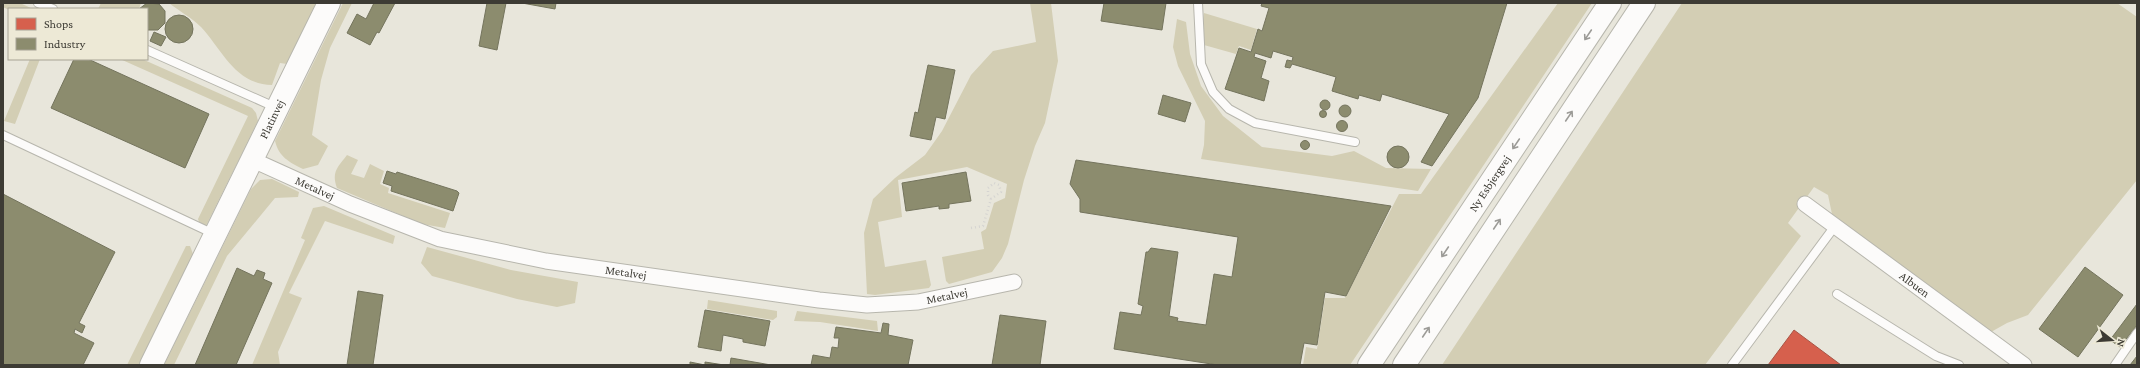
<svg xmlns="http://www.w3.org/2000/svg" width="2140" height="368" font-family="'Crimson Pro',serif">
  <rect width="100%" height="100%" fill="#e8e6db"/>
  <path fill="#d3ceb4" d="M3,3H20L33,9L9,10L3,7Z
    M101,3H141L139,9H98Z
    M169,3H316L287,64L280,63L272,85C235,84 223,51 201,27C192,18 179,11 169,3Z
    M343,3H352L330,48L321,80L312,135L328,146L318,165L303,169C289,162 279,157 275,141Z
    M1030,3H1051L1058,61L1045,123L1035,146L1024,180L1008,244L1002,258L992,272L949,284L946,281L942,257L984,249L981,232L986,229L994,203L1005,198L1007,184L967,167L898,180L902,217L878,222L885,267L926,260L931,285L929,288L875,295L867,294L864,233L873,199L895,178L925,155L942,131L971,75L993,51L1036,42Z
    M1558,3H1592L1350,365H1303L1306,347L1317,349L1325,298H1345L1399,194H1421Z
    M1682,3H2117L2137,17V180L2028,315L2007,323L1991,332L1832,214L1828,195L1814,187L1788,223L1801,236L1705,365H1442Z
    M1204,13L1257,29L1251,50L1239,46L1236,54L1204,45L1202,32Z
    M1177,19L1186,22L1190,54L1201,86L1223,116L1262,147L1332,156L1354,151L1386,168L1431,169L1418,191L1201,159L1204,145L1205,121L1178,66L1173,47Z
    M30,59H40L15,124L4,121Z
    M120,59H142L252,108L256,113L258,121L206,226L199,222L198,219L248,116Z
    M347,155L358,160L351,174L364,178L370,164L384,171L380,184L389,188L388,193L450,213L445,228L422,224L337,188C331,172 338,167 347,155Z
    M272,179L299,192L298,197L275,198L227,256L174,365H164L251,189L260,180Z
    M324,206L395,236L393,244L325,221L289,293L302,298L278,352L280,365H252L305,240L301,238L313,208Z
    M186,246H190L193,254L139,365H127Z
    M427,247L511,270L578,282L575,303L557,307L517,299L432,276L421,263Z
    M708,300L777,311V317L773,320L707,309Z
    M797,311L877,321L878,331L820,322L794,321Z"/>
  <path fill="#d6604d" stroke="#a85546" d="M1794,330L1841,365H1768Z"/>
  <path fill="#8c8c6e" stroke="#74745d" d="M147,3L159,4L165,11V23L158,30H147V9H139Z
    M374,3H395L379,33L377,32L370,45L347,33L357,14L366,19Z
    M487,3H506L497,50L479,46Z
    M522,3H556L555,9Z
    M1104,3H1166L1162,30L1101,21Z
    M1262,3H1507L1478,98L1432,166L1421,162L1449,114L1382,94L1380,101L1359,95L1358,99L1332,91L1336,77L1292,64L1290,68L1285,67L1287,60L1292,61L1293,57L1273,51L1271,58L1255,53L1254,57L1266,61L1261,78L1269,81L1264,101L1225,89L1239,48L1251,52L1258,29L1262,31L1269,8L1261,6Z
    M165 29a14 14 0 1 1 28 0a14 14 0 1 1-28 0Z
    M154,32L166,37L161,46L150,41Z
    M74,59H88L209,114L185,168L51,108Z
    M928,65L955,70L945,119L936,117L931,140L910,136L915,112L918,113Z
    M1163,95L1191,103L1185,122L1158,114Z
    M1320 105a5 5 0 1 1 10 0a5 5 0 1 1-10 0Z
    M1339 111a6 6 0 1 1 12 0a6 6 0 1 1-12 0Z
    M1319.5 114a3.5 3.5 0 1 1 7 0a3.5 3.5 0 1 1-7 0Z
    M1336.5 126a5.5 5.5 0 1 1 11 0a5.5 5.5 0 1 1-11 0Z
    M1300.5 145a4.5 4.5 0 1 1 9 0a4.5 4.5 0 1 1-9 0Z
    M1387 157a11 11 0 1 1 22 0a11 11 0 1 1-22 0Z
    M1076,160L1304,193L1391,206L1346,296L1325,292L1317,345L1304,343L1300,365H1218L1114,349L1120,312L1141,315L1143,306L1138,304L1146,252H1148L1151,248L1178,252L1169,316L1178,318L1177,321L1206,325L1214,274L1232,277L1238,237L1080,212V199L1070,184Z
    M387,171L396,174L397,172L457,191L459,193L453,211L391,191L392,186L383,183Z
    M966,172L971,201L949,204V208L939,209V206L906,211L902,183Z
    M3,194L115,252L79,323L85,326L82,333L75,329L74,333L94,343L83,365H3Z
    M2085,267L2123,295L2078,357L2039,329Z
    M237,268L254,276L257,270L265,273L263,279L272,283L236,365H195Z
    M358,291L383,295L373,365H347Z
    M2137,304V325L2120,347L2110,340Z
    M705,310L770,321L765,346L743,342V339L723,335L721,351L698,347Z
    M1000,315L1046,321L1040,365H992Z
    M883,323L889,324L888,335L913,340L908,365H811L813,355L830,358L832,347L838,348L839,338H834L836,327L881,333Z
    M2137,356V365H2130Z
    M731,358L771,365H730Z
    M690,362L705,365V362L724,365H690Z"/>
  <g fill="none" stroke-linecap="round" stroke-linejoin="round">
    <g stroke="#b7b6ad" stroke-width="10">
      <path id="lane" d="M38,3L53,9
        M1198,3L1201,64L1213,92L1229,109L1255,123L1355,142
        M147,50L277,108
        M3,135L214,234
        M1837,294L1936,356L1959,365
        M1732,365L1835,226
        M2115,365L2137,333"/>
    </g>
    <g stroke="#b7b6ad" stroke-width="17">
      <g id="street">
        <path id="s1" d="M253,160L350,204L440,239L546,261L819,300L867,305L918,302L1014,282"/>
        <path id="s2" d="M1805,204L2024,365"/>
      </g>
    </g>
    <g stroke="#b7b6ad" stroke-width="24">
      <g id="secondary">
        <path id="s3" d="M151,365L329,3"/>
        <path id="s4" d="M1369,365L1610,3"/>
        <path d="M1404,365L1644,3"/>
      </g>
    </g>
    <path stroke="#d5d4d1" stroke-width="2.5" stroke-dasharray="1 3" stroke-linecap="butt" d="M971,228L983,226L991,199L1001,192L999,185L994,183L988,188V195L991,199"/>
    <use href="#lane" stroke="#fcfbfa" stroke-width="8"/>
    <use href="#street" stroke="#fcfbfa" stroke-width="15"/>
    <use href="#secondary" stroke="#fcfbfa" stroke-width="22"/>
  </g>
  <defs><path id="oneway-shaft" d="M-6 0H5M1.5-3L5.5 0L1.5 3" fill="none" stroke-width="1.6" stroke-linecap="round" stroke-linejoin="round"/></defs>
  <g stroke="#9c9b97">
    <use href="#oneway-shaft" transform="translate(1588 35) rotate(124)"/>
    <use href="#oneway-shaft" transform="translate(1569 116) rotate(-56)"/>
    <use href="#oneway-shaft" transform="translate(1516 144) rotate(124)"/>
    <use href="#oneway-shaft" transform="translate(1497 224) rotate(-56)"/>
    <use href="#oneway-shaft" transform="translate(1445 252) rotate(124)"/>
    <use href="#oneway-shaft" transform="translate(1426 332) rotate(-56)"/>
  </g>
  <g text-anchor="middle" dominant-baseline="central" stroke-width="4" stroke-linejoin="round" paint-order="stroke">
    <g font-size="12" fill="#3d3b34" stroke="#ede9d6">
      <text stroke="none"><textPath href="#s3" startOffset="274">Platinvej</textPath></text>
      <text stroke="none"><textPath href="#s4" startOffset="218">Ny Esbjergvej</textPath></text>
      <text stroke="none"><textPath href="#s1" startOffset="68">Metalvej</textPath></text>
      <text stroke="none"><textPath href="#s1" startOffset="392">Metalvej</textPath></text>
      <text stroke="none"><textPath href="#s2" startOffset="136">Albuen</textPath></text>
      <text stroke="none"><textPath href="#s1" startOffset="716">Metalvej</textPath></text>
    </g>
  </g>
  <rect width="2140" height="368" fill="none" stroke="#3d3b34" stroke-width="8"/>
  <rect x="8" y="8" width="140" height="52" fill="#ede9d6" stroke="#a7a395"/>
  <rect x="16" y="18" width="20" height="12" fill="#d6604d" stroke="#a7a395"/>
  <text x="44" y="28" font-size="12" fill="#3d3b34">Shops</text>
  <rect x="16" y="38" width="20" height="12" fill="#8c8c6e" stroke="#a7a395"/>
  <text x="44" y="48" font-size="12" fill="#3d3b34">Industry</text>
  <g transform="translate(2112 340) rotate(107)" stroke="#ede9d6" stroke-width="3" paint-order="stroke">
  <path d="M0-3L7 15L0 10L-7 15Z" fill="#3d3b34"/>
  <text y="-6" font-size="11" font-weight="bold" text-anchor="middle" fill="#3d3b34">N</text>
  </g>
</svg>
